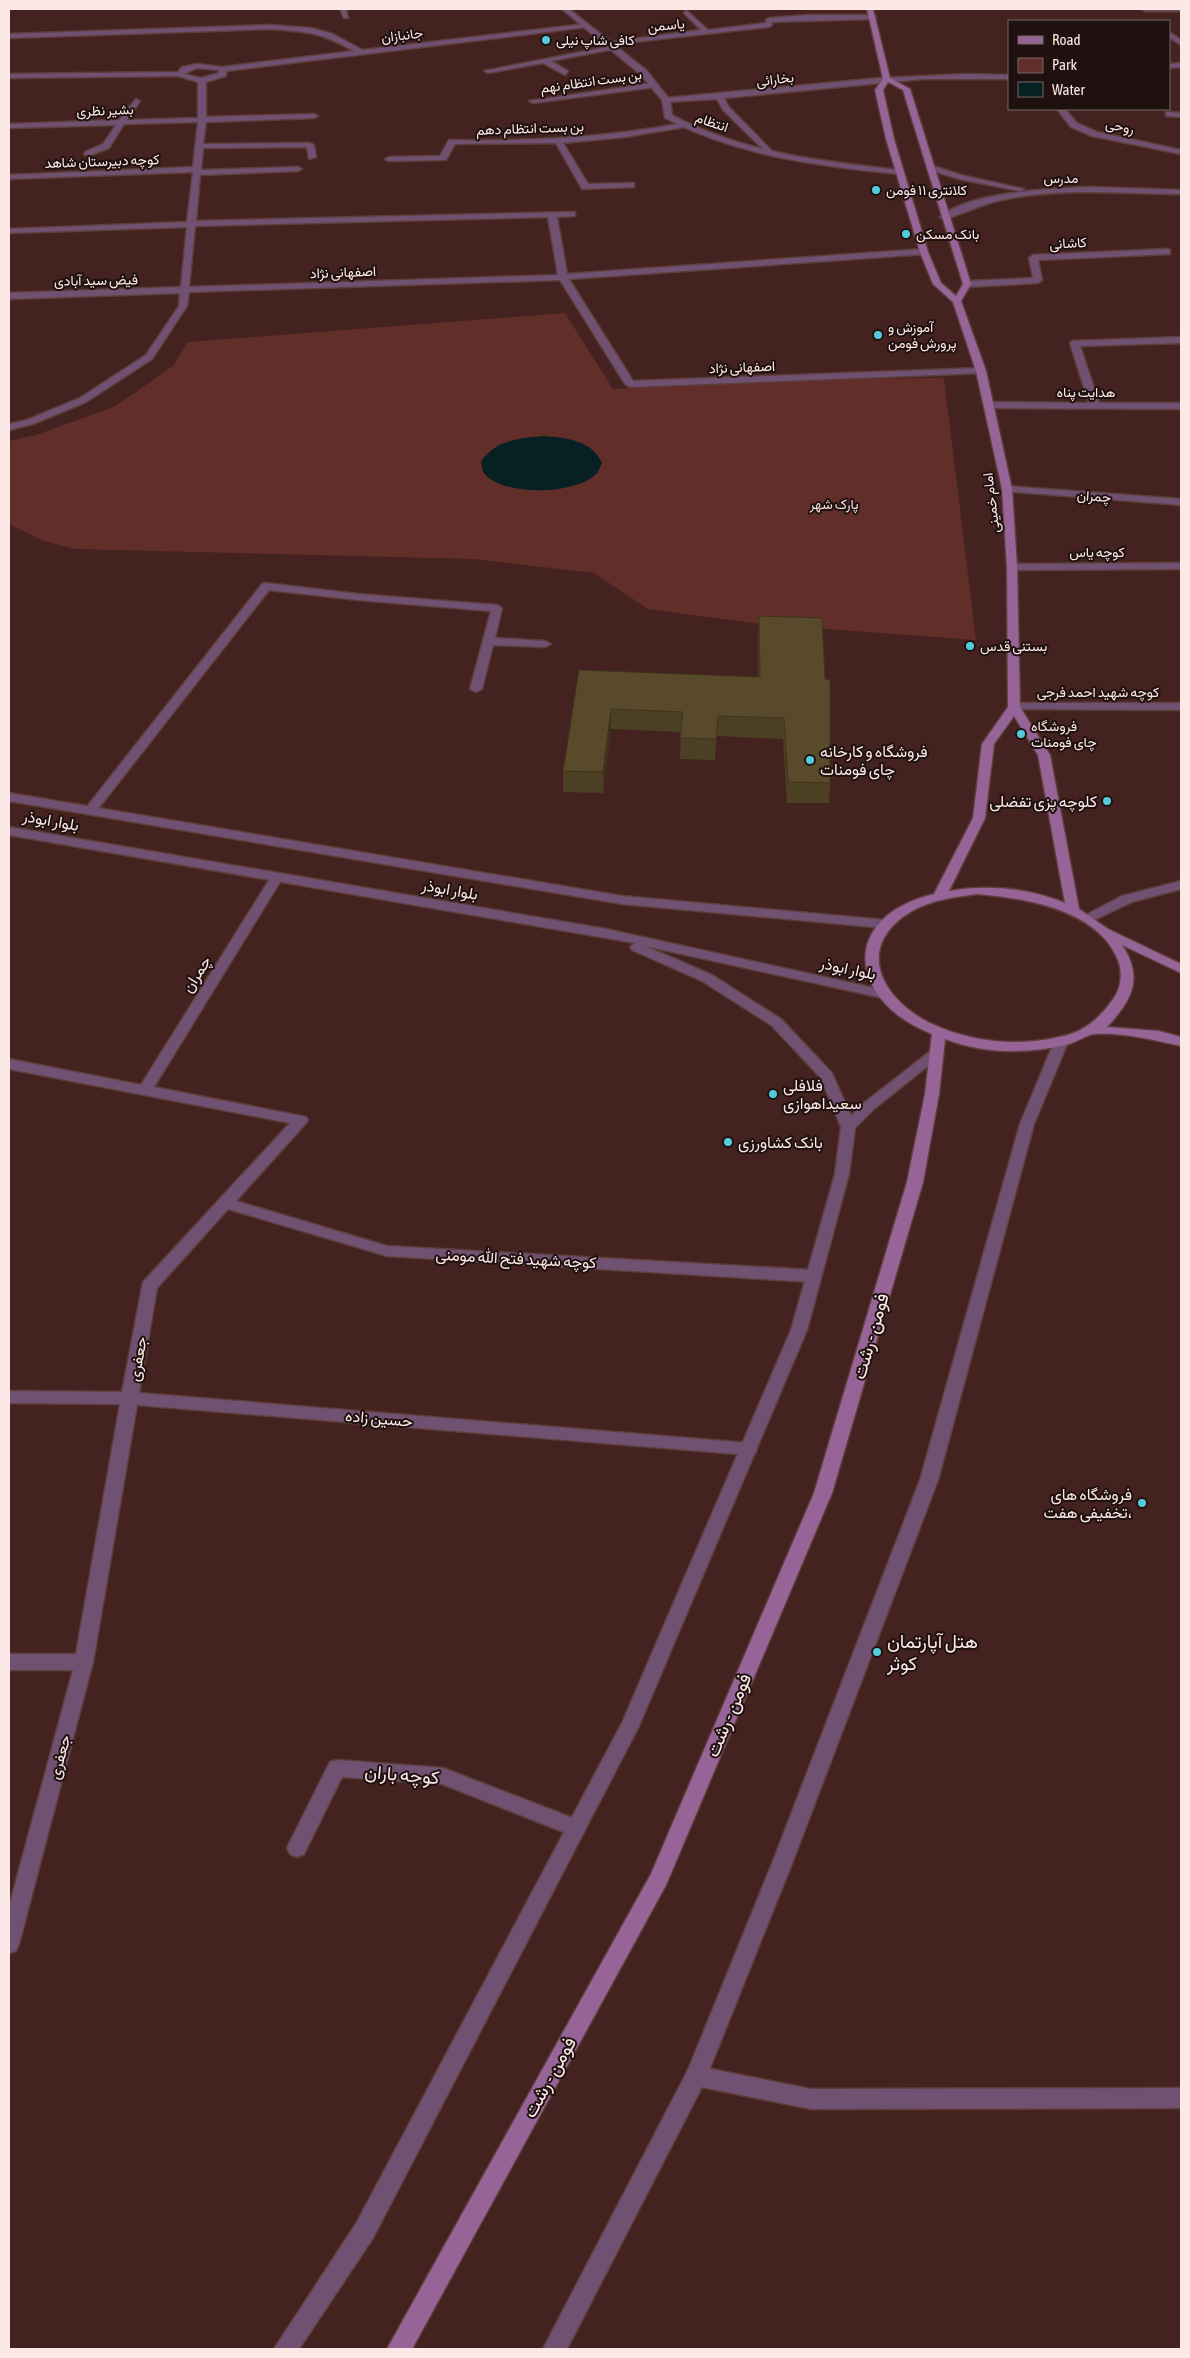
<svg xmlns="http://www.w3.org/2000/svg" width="1190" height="2358" font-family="'Asap Condensed',Vazirmatn,sans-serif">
  <rect width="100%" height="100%" fill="#43221f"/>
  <path fill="#622e29" d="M565,313L613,389L832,379L944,378L976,640L760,624L648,609L594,573L473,559L75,549L44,541L9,524V441L36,435L114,407L173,366L188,342Z"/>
  <path fill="#062024" d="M544,436C566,438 592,440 602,463C600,466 599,471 597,473C578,495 502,497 484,473C482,471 482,465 481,462C495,440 520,438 544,436Z"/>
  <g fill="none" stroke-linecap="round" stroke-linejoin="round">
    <g stroke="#5d3e3b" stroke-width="3">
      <path id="minor" d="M340,9H346L348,18H344Z
        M1142,9H1181V11H1145Z
        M686,10L708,30L766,23V20L769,18L809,15H873L876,17L873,19L772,22V25L769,27L606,45L603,43L701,30L684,13Z
        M585,24L587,27L226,71V76L206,82V117L314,114L318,116L314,118L206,122L203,144L310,143L314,145L316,157L309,159L307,147L203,148L201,170L298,167L302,169L298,171L200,175L196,221L572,212H575V216L557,217L567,274L924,249L927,250V254L569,279L633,381L981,368L984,369V373L630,387L625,384L560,280L189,292L187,306L152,359L86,402L33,424L9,430V424L27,420L80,398L146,355L179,306L180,293L9,299V293L181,287L187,227L9,233V229L187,222L193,172L9,179V175L193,167L198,122L124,124L109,148L88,156L84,154L85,152L103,144L116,125L9,128V124L119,120L136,99L140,101L127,120L198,118V82L178,76L9,78V74L178,72L182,67L197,64L222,67L354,51C320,32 309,32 271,29L9,38V34L271,25L311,28L333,34L362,50ZM197,68L219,70V73L201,78L184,74ZM548,217L558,275L189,287L195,226Z
        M1169,32L1181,40V45L1169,37Z
        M612,46L614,49L551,61L568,71L565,75L543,63L488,73L484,71Z
        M1181,63V67L1169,68V64Z
        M966,74L1009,75V79H923L724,98L729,107L771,150L772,152L768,154L723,110L717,99L666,102L662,100L666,98L880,78Z
        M653,83L657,85L656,87L533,103L529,101Z
        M1057,109H1065L1077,123L1097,132L1181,150V154L1092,136L1071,127Z
        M1169,112L1181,113V117L1166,116V112Z
        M682,123L686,125L685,127L625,137L563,143L588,184L634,183V187H631L582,189L556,143L455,144L446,160H443L389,161L385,159L389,157L440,156L449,140H452C530,141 606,138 682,123Z
        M1167,249L1170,250V254L1038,260L1042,280L1038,283L967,287L963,284L967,281L1033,278L1029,258L1033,255Z
        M1181,337V343L1080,346L1099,403H1181V409L990,408L985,405L990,402L1089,403L1070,343L1072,341Z
        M1007,486L1181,499V505L1003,491L1002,489Z
        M1181,563V569L1012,570L1007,567L1012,564Z
        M266,583L358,594L497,605L502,608L495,638L545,641L551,644L545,647L493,645L482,689L476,692L470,689L491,611L358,600L269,590L94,814H86L84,811L86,808L262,584Z
        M1014,703H1181V710L1010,709L1008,707Z
        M277,873L283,877L154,1087L306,1117L308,1120L306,1123L236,1201L387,1246L813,1270L819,1272L821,1276L819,1280L813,1282L387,1256L228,1209L157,1288L139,1393L749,1443L755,1444L757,1449L755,1454L749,1455L137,1405L93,1662L19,1944L16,1951L9,1953V1907L73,1670H9V1654H76L120,1404L9,1403V1391L122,1392L143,1282L290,1123L9,1069V1059L141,1085L271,877Z
        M1181,881V889L1132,902L1092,921H1082L1080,918L1122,896Z
        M337,1760L443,1768L583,1822L586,1828L583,1834L576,1837L442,1784L342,1777L304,1854L297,1857L290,1854L287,1848L330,1762Z
        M696,2066L811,2089L1181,2088V2108L811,2109L696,2086L688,2083L685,2076L688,2069Z"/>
    </g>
    <g stroke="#5d3e3b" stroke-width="3">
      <path id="tertiary" d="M562,9H569L646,70L670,100L672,115C743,153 820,161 899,170L903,172L899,174C818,166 738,156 665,118L662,100L640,74Z
        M930,165L961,175L1024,189L1020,191L959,179L927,169V165Z
        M1091,187L1181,190V194C1122,194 1061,187 1002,200C981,204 964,214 944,219L940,217C969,192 1053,188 1091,187Z
        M9,793L622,896L885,920L892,924L885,928L622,904L9,801Z
        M9,827L606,929L888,991L890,994L883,998L645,946L712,975L781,1019L832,1073L851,1116L864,1103L932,1050L937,1048L944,1053L874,1109L855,1128L849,1174L807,1330L639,1726L373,2238L299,2349H274L357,2222L622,1723L791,1330L835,1174L841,1127L821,1078L771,1025L702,981L632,950L630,947L635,943L9,835Z
        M1061,1038L1068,1042L1034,1124L938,1480L793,1861L704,2083L567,2349H543L688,2070L773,1861L920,1480L1020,1124L1054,1042Z"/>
    </g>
    <g stroke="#5d3e3b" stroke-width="3">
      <path id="secondary" d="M867,9H873L890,78L910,89L971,284L961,301L986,371L1012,489L1017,567L1020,707L1050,755L1079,909L1108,929L1181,964V973L1122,945C1144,978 1132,1000 1107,1027L1159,1031L1181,1037V1046C1154,1040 1123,1032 1094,1034C1086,1035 1075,1043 1066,1045C1026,1054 984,1054 945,1039L939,1094L923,1182L832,1493L666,1885L412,2349H387L651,1874L814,1493L907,1182L925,1094L932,1034C848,1001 838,917 934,894L973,818L982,744L1008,707L1007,567L1002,489L976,371L953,302L933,284L920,252L886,139L875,90L883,79ZM888,82L903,90L910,113L963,284L956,296L941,283L928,252L894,139L883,90ZM1014,716L1038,755L1065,903C1028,888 987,884 949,891L985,818L994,744ZM977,894C1025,898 1101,910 1119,963C1123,977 1120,991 1111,1002C1098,1020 1082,1033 1059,1037C1016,1047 970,1042 930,1023C881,999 853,946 912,911C931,900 955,897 977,894Z"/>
    </g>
    <use href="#minor" fill="#715171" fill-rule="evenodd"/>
    <use href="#tertiary" fill="#715171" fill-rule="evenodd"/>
    <use href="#secondary" fill="#966496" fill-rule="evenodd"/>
  </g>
  <path fill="#4c4024" d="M759,616L830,783L829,803H787L783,739L717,736L715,760L680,759L681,732L611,729L603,793L563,792V771L579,670L758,677V636Z"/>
  <path fill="#3e341d" d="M611,709V729L603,793V772Z
    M718,716L717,736L715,760L716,739Z"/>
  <path fill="#584a2a" stroke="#3e341d" d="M759,616L822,618L825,679L830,680V783L788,782L784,718L718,716L716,739L680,738L683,712L611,709L603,772L563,771L579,670L760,677Z"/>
  <g fill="#53cbda" stroke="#1f110f" stroke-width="2">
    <circle cx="546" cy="40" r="5"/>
    <circle cx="876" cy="190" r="5"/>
    <circle cx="906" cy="234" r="5"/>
    <circle cx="878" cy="335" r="5"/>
    <circle cx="970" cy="646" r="5"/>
    <circle cx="1021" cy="734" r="5"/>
    <circle cx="810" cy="760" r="5"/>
    <circle cx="1107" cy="801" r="5"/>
    <circle cx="773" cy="1094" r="5"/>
    <circle cx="728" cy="1142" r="5"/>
    <circle cx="1142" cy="1503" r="5"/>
    <circle cx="877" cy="1652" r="5"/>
  </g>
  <g text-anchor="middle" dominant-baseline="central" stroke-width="4" stroke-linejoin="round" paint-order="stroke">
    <g font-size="14" fill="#fce9e7" stroke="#1f110f">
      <text transform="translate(666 25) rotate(-6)">یاسمن</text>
      <text transform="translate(402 35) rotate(-7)">جانبازان</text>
      <text transform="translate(775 79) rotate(-7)">بخارائی</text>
      <text transform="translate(591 81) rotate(-8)">بن بست انتظام نهم</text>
      <text transform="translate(105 110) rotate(-2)">بشیر نظری</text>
      <text transform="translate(712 122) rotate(19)">انتظام</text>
      <text transform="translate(1120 126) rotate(12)">روحی</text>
      <text transform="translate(530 128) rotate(-2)">بن بست انتظام دهم</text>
      <text transform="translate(102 161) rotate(-2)">کوچه دبیرستان شاهد</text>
      <text x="1061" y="178">مدرس</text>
      <text transform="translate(1068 243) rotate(-3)">کاشانی</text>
      <text transform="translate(343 272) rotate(-2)">اصفهانی نژاد</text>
      <text transform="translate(96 280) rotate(-1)">فیض سید آبادی</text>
      <text transform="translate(742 367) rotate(-2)">اصفهانی نژاد</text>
      <text x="1086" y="392">هدایت پناه</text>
      <text transform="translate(1094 496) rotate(4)">چمران</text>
      <text transform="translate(991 503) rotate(-97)">امام خمینی</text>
      <text x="1097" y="552">کوچه یاس</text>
      <text x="1098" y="692">کوچه شهید احمد فرجی</text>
    </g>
    <g font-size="14" fill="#fce9e7" stroke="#1f110f" text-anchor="start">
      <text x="556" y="40">کافی شاپ نیلی</text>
      <text x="886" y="190">کلانتری ۱۱ فومن</text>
      <text x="916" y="234">بانک مسکن</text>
      <text x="888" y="327">آموزش و<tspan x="888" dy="16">پرورش فومن</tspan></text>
      <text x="980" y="646">بستنی قدس</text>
      <text x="1031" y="726">فروشگاه<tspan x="1031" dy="16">چای فومنات</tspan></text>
    </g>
    <g font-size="14" fill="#f3dfdc" stroke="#1f110f">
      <text x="834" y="504">پارک شهر</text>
    </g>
    <g font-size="16" fill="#fce9e7" stroke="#1f110f" text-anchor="start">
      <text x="820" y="751">فروشگاه و کارخانه<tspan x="820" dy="18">چای فومنات</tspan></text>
      <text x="1097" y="801" text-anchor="end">کلوچه پزی تفضلی</text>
      <text x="783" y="1085">فلافلی<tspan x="783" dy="18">سعیداهوازی</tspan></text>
      <text x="738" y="1142">بانک کشاورزی</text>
      <text x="1132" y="1494" text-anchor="end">فروشگاه های<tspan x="1132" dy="18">تخفیفی هفت،</tspan></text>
    </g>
    <g font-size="16" fill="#fce9e7" stroke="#1f110f">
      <text transform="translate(51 820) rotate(10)">بلوار ابوذر</text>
      <text transform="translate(450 889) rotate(10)">بلوار ابوذر</text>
      <text transform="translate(848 968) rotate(12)">بلوار ابوذر</text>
      <text transform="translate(196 974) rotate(-58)">چمران</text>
      <text transform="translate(516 1258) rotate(3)">کوچه شهید فتح الله مومنی</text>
      <text transform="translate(137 1359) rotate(-80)">جعفری</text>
      <text transform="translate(379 1418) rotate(5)">حسین زاده</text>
      <text transform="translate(59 1757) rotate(-75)">جعفری</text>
    </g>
    <g font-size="19" fill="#fce9e7" stroke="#1f110f">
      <text transform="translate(870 1336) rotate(-74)">فومن - رشت</text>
      <text transform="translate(728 1715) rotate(-67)">فومن - رشت</text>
      <text transform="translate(402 1774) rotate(5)">کوچه باران</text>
      <text transform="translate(549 2077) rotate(-61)">فومن - رشت</text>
    </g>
    <g font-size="19" fill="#fce9e7" stroke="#1f110f" text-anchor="start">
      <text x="887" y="1641">هتل آپارتمان<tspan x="887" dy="22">کوثر</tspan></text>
    </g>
  </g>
  <rect width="1190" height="2358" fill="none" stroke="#fce9e7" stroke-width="20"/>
  <rect x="1008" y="20" width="162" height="90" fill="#1f110f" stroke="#776765"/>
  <rect x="1018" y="36" width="25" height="8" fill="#966496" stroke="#776765"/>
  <text x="1052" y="45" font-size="15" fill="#fce9e7">Road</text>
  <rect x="1018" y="58" width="25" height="15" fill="#622e29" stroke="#776765"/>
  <text x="1052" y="70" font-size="15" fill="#fce9e7">Park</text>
  <rect x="1018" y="82" width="25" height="15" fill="#062024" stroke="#776765"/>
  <text x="1052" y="95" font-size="15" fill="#fce9e7">Water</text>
</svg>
